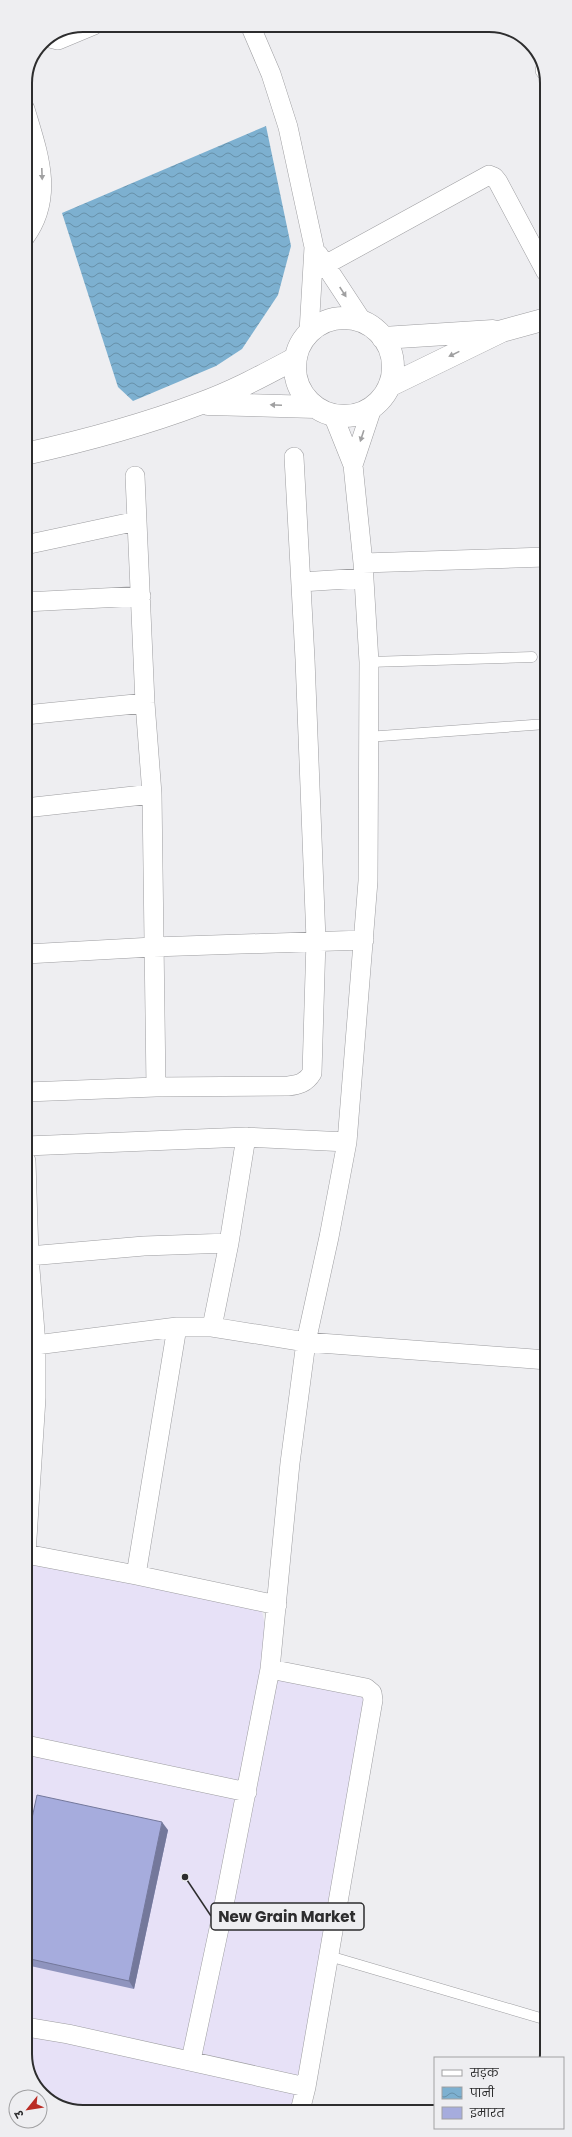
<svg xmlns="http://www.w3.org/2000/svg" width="572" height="2137" font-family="Poppins,'Noto Sans Devanagari',sans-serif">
  <defs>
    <pattern id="water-waves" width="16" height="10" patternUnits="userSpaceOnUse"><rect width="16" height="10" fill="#7db0d0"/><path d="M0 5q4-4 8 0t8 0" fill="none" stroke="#6790a9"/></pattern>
  </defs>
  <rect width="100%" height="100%" fill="#eeeef1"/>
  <path fill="#e7e1f7" d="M26,1544L258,1593L273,1662L378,1688L299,2111L79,2112L45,2098L26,2066Z"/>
  <path fill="url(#water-waves)" d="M266,126L291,246L278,295L242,349L216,366L133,401L118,387L62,213Z"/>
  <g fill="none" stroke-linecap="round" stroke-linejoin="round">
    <g stroke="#9d9da0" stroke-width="11">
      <path id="service" d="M369,662L532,657
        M367,737L546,724
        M329,1956L547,2020"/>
    </g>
    <g stroke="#9d9da0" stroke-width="20">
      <path id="minor" d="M250,25L271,74L288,127L314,247L309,332
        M50,38L58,40L94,25
        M545,70L546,71
        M25,109C38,153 55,196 25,237
        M318,254L362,321
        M325,265L489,175L494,177L498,182L546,272
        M353,465L372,408
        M135,476L145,703L152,794L156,1087
        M25,545L137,521
        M363,563L546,557
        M301,582L363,578
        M25,602L141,596
        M25,715L145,703
        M25,808L152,794
        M26,954L153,947L364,940
        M26,1092L156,1087L288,1086C298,1085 306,1083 312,1073L316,940L305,659L294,457
        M26,1146L246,1137L347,1142
        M26,1161L29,1256L36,1345V1398L26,1554L136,1575L277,1605
        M29,1256L144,1246L229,1243
        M212,1327L229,1243L246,1137
        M36,1345L177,1327H212L306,1342L547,1360
        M136,1575L177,1327
        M270,1669L366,1688L372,1693L373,1700L306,2087L300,2111
        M26,1745L247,1792
        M26,2027L68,2034L306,2087
        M191,2060L223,1910L270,1669L290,1463L306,1342L329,1237L347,1142L368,881L369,662L363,563L353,465L333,415"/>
    </g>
    <g stroke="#9d9da0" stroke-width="23">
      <path id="secondary" d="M295 367a49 49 0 1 1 98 0a49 49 0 1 1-98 0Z
        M383,338L493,331
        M389,386L502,331L546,319
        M208,404L315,407
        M25,454C84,441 143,425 199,404C233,392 264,375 296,358"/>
    </g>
    <use href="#service" stroke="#fff" stroke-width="10"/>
    <use href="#minor" stroke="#fff" stroke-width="19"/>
    <use href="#secondary" stroke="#fff" stroke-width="22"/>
  </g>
  <path fill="#8f94be" d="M168,1830L134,1989L26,1965V1846Z"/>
  <path fill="#74789b" d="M162,1822L168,1830L134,1989L129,1981Z"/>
  <path fill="#a6acdd" stroke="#74789b" d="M37,1795L162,1822L129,1981L26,1958V1846Z"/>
  <defs><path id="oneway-solid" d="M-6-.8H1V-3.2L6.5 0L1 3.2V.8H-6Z"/></defs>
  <g fill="#a0a0a1">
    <use href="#oneway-solid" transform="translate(42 174) rotate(88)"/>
    <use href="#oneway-solid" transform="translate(343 292) rotate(57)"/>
    <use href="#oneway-solid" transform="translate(454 354) rotate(154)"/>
    <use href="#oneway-solid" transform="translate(276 405) rotate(-178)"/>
    <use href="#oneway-solid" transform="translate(362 436) rotate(108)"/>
  </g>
  <path d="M0 0H572V2137H0ZM83 32H489A51 51 0 0 1 540 83V2054A51 51 0 0 1 489 2105H83A51 51 0 0 1 32 2054V83A51 51 0 0 1 83 32Z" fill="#eeeef1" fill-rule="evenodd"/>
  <path fill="none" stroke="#2d2d2e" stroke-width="2" d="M83 32H489A51 51 0 0 1 540 83V2054A51 51 0 0 1 489 2105H83A51 51 0 0 1 32 2054V83A51 51 0 0 1 83 32Z"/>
  <path fill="none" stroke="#2d2d2e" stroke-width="1.5" d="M185 1877L211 1916"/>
  <circle fill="#2d2d2e" stroke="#eeeef1" stroke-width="1.5" cx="185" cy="1877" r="4"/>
  <rect fill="#eeeef1" stroke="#2d2d2e" stroke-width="1.5" x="211" y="1903" width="153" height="27" rx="4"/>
  <g font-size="15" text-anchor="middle" font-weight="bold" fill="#2d2d2e">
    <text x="287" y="1922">New Grain Market</text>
  </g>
  <rect x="434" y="2057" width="130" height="72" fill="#eeeef1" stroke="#a1a1a3"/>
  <rect x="442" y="2070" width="20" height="6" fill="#ffffff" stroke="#a1a1a3"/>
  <text x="470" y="2077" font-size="12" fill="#2d2d2e">सड़क</text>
  <rect x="442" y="2087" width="20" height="12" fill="url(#water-waves)" stroke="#a1a1a3"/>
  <text x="470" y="2097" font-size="12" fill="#2d2d2e">पानी</text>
  <rect x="442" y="2107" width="20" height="12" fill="#a6acdd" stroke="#a1a1a3"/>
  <text x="470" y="2117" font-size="12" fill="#2d2d2e">इमारत</text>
  <g transform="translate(28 2109) rotate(240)"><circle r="19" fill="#eeeef1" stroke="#a1a1a3"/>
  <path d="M0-3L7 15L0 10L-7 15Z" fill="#ba2c25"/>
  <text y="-6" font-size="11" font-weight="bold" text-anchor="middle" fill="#2d2d2e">उ</text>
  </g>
</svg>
